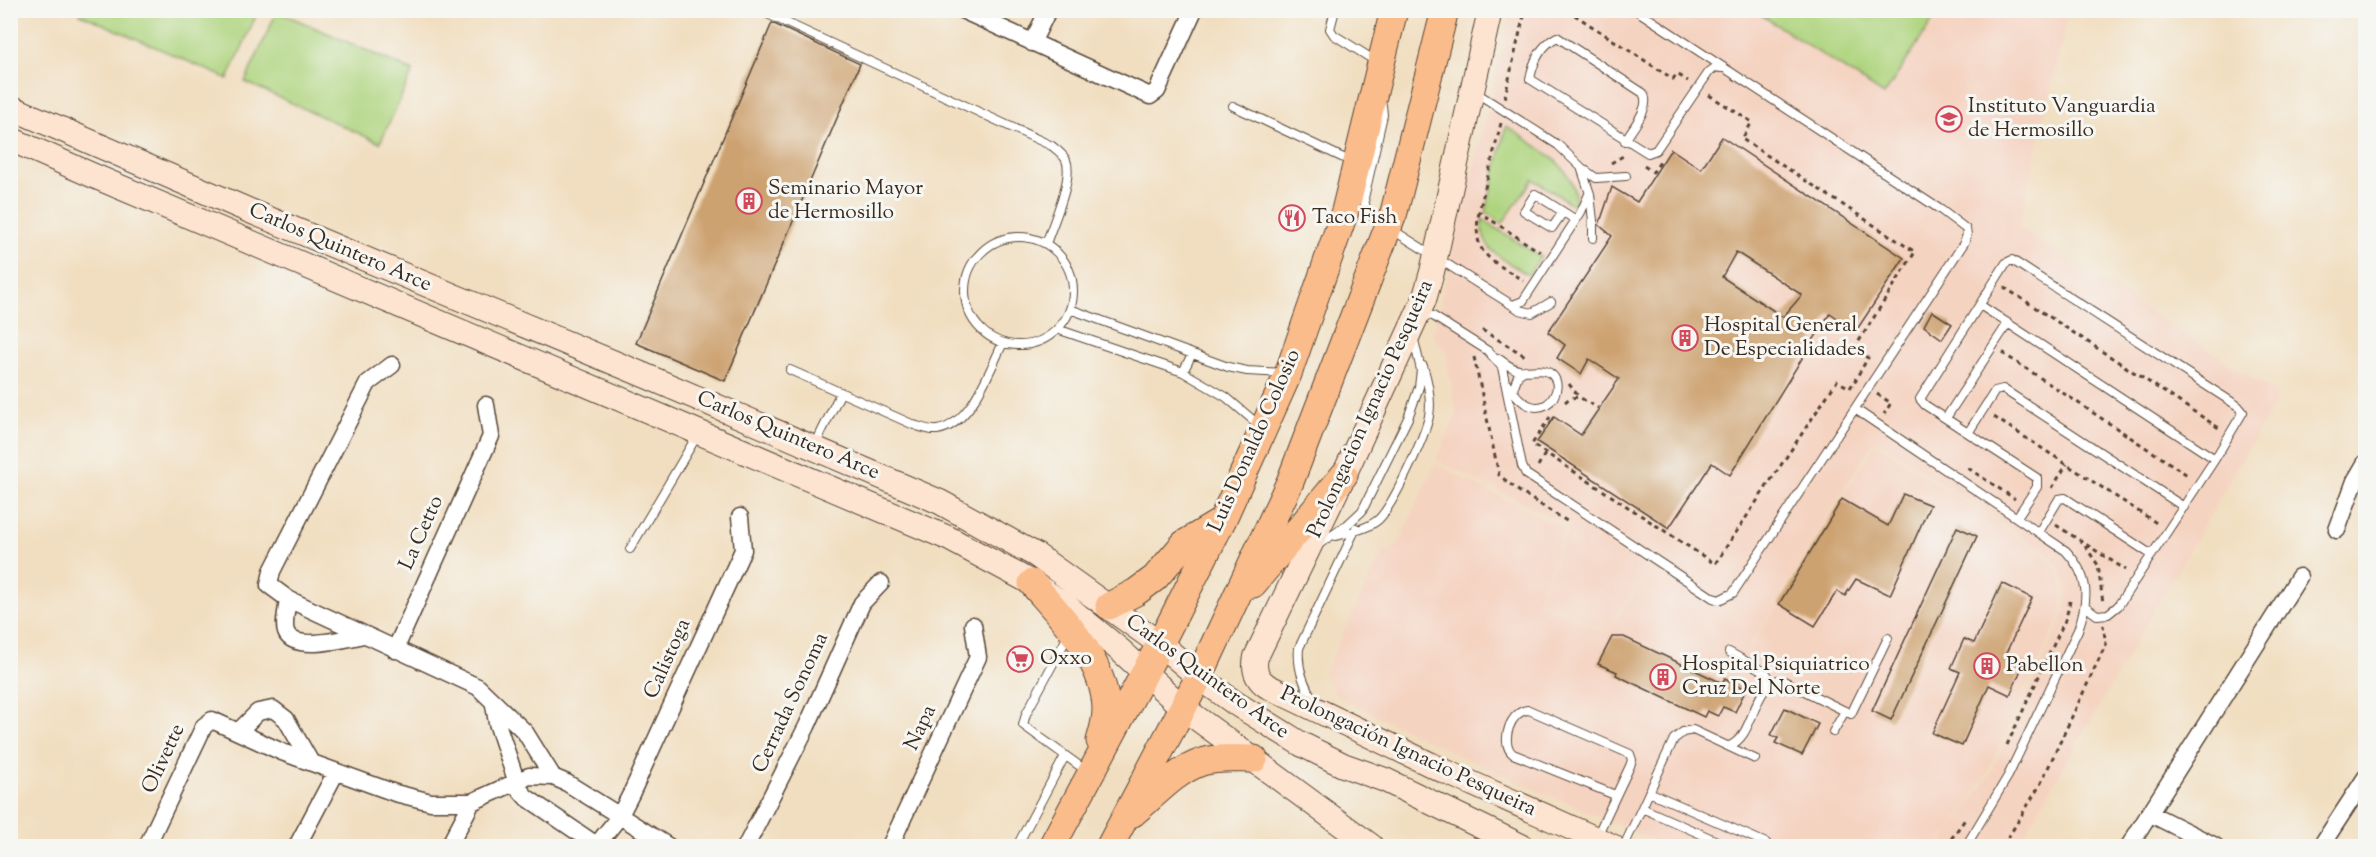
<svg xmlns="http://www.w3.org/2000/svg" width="2376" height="857" font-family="'Sorts Mill Goudy',serif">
  <rect width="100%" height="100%" fill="#f6f6f2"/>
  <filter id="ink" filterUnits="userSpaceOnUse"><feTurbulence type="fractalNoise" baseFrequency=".0167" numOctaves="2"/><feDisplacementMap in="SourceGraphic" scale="12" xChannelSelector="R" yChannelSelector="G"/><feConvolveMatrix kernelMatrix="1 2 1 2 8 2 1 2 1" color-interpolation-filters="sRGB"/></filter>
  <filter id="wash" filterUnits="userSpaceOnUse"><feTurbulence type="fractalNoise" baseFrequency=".008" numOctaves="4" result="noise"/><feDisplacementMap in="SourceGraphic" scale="24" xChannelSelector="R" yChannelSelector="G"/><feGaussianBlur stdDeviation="1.35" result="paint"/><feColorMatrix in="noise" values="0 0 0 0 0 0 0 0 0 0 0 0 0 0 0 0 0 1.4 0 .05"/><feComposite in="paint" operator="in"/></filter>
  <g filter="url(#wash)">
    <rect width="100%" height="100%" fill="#f1dec0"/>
    <path fill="#f5d3c1" d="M1511,11H2069L2019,228L2279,395L2018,846H1940L1989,776L2065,612L2066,586L2057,564L2047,554L1875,439L1745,654L1638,582L1607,631L1539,601L1569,526L1436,460L1457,414L1445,349L1432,336L1493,90Z
      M1876,443L2046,556L2060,575L2063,586L2062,612L1986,775L1954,824L1936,846H1666L1489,769L1338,698L1323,675L1381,554L1398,545L1435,464L1565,529L1537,602L1607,633L1639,585L1746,655Z"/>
    <path fill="#aed47e" stroke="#747f4e" stroke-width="1.5" d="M82,10H258V11L228,79L80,14Z
      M277,11L413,71L380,143L245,82Z
      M1755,11H1939L1884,95Z
      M1506,126C1533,145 1580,166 1575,206L1533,179L1502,224L1486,212Z
      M1482,219L1541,257L1528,275C1505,259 1479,252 1482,219Z"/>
    <g id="blocks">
      <path fill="#cda271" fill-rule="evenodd" d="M772,23L860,64L725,381L636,343Z
        M1722,137L1904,258L1856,331L1830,313L1730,475L1712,463L1669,528L1537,442L1554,417L1581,435L1619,379L1589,359L1581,374L1557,358L1565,345L1548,332L1612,236L1599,225L1612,187L1637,202L1671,149L1701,169ZM1736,252L1802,295L1783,317L1722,277Z
        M1932,311L1952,324L1942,339L1924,326Z
        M1903,494L1930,505L1890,595L1856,579L1845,596L1837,591L1815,626L1779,604L1842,499L1888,526Z
        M1957,527L1977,536L1891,720L1872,711Z
        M2002,583L2032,598L2005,655L2024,663L2010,695L1989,685L1962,746L1932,733L1960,672L1951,668L1964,639L1974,643Z
        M1612,637H1624L1722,683L1725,678L1746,689L1735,712L1723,707L1718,716L1707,711L1704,717L1616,675L1617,672L1598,664Z
        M1785,708L1818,724L1802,755L1775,743L1778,738L1771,735Z"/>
    </g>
  </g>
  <g filter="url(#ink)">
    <use href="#blocks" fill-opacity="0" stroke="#564536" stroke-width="1.5"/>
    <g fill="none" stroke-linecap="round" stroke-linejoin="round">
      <g stroke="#564536" stroke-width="10">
        <path id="lane" d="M759,10L1052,146C1057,150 1063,154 1066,160C1074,178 1052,225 1046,244
          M1335,10L1330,29L1334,35L1377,62
          M1475,92L1558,145L1581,167L1590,194L1593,221V238
          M1382,105L1383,115L1364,198L1366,209L1372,217L1520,310L1532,313L1551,302
          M1233,106L1352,162
          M1625,141C1632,128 1652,107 1643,93L1557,37C1540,46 1533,62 1530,79L1648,153L1656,150L1709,72L1716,67L1722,68
          M1582,168L1596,178L1626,176
          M1563,212L1552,228L1524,211L1535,194L1576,220
          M965 291a54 54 0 1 1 108 0a54 54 0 1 1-108 0Z
          M1513,305L1523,301L1581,212L1589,194
          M1980,305L2215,459
          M1070,309L1228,367L1247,371L1284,373
          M1420,317L1427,315L1433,316L1488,351L1502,367L1522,466L1526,474L1713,598L1719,600L1733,593L1964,243L1967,235L1966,229L1941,210L1636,10
          M1057,329L1183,372L1226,397L1260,426
          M1499,359C1505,363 1512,369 1519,370C1531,373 1545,365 1554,377C1562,389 1551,408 1536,407C1523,406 1515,394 1508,385
          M790,370L914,425C921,427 930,431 937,430C971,425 989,371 1003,343
          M1183,372L1192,354
          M1512,392L1518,375L1525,370
          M1855,409L2066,551C2090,577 2089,599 2078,630L2008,776L1966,846
          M1946,418L2008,323
          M1968,433L1995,391L2003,389L2184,507
          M814,447L841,392
          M2017,517L2037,487V478L1925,405L1920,399L2006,263L2012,260L2238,406L2243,412L2215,459L2118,606L2108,614L2097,615L2086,607
          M2039,532L2059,499L2065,498L2152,555
          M1336,536C1350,532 1368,529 1379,519C1393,505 1425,437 1429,416C1432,399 1428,382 1423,366
          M1318,545L1347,525L1362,511L1408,418L1419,387L1421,370L1413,336
          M630,549L698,434
          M1069,634L1026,714L1023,725L1088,772
          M1729,652L1765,672L1768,676L1767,687
          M1315,702C1304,686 1297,668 1299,648L1356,528
          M1833,732L1845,711
          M1729,746C1755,736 1751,690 1778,680L1784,681L1851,714L1888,638
          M1649,792L1766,843L1765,846
          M1642,808L1728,846
          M1596,838L1630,766L1632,760L1630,754L1529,710C1511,709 1499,743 1513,754L1615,795
          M1017,846L1065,756
          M1624,846L1674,739L1683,732L1693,730L1755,759"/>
      </g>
      <g stroke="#564536" stroke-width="19">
        <path id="street" d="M962,10L1150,96L1157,91L1194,10
          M1032,43L1048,10
          M392,365L368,383L272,571L269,585L288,599L478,687L525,732L553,777
          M2337,530L2355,481L2366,462
          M288,599C287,609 283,623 286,632C294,653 348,638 364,635
          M395,650L491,436L486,405
          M494,705L497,723L519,789L526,797L598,846
          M239,731L258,712L273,709L286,719L310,761
          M2149,813L2215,846
          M147,846L204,726L212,720L282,752L395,793L431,802H472L529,776L553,777L567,783L668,846
          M297,846L336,772
          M449,846L472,802
          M596,846L619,817L631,794L743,550L740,517
          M746,846L807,726L862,603L881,583
          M890,846L978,657L973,625
          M2129,846L2299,577
          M2321,846L2366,777"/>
      </g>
      <g stroke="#564536" stroke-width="26">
        <path id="secondary" d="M1490,10L1432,272L1424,300L1344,475L1256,657C1253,670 1257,679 1267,686L1444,771L1612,846
          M10,107L250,211L646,376L940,502L1036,555L1160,644L1199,677L1235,703L1301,744L1343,765L1385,780L1521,846
          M10,139L94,176L948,538L1032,583L1065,605L1121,651L1183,708L1371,846"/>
      </g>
      <g stroke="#564536" stroke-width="29">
        <path id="primary" d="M1032,583C1061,617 1105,660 1106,709C1106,720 1103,731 1100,741
          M1253,584L1344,475
          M1109,606L1136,592L1155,578L1184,544L1222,521
          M1133,813C1155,795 1175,771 1202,762C1218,757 1237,759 1254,759
          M1052,846L1160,644L1222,521L1288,374L1345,211L1394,10
          M1110,846L1199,677L1290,482L1394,212L1445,10"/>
      </g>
      <path stroke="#564536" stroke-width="3" stroke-dasharray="4.5 4.5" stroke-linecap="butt" d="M1567,10L1673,79L1677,74L1688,81
        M1709,95L1752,122L1742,139L1915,252L1854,349L1868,358L1855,380L1859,382
        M1507,97L1505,96L1523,19L1528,10
        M1501,123L1479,212L1540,252
        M1611,163L1625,155
        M1644,166L1653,172L1660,162
        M1479,212C1471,257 1491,258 1523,281
        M2004,287L2219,428
        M1482,330L1527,357
        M2005,352L2004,354L2189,476
        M1474,357L1499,475L1520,492L1570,523
        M1569,384L1579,397
        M1877,394L1891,403L1884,414
        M1565,402L1570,398L1579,397L1598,408
        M1550,417L1532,444L1715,564L1837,381L1850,388L1855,380
        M1994,417L2158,524
        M1538,466L1545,454
        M1968,468L2015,499
        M2052,488L2067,464
        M2056,525L2126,570
        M2085,546L2098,565L2103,603
        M2007,745L2066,618L2071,597
        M1946,846L1966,818
        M2003,846L2040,785L2106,644L2103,625"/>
      <use href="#lane" stroke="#fff" stroke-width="8"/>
      <use href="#street" stroke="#fff" stroke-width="16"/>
      <use href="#secondary" stroke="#fde4d1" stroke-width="24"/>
      <use href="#primary" stroke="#fabc8b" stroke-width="27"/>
    </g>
  </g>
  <defs>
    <g id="school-ring" transform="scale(1.35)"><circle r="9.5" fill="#f6f6f2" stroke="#d1495b" stroke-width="1.5"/><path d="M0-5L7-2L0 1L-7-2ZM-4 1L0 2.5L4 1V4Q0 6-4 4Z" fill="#d1495b"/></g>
    <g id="building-ring" transform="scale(1.35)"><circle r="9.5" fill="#f6f6f2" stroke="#d1495b" stroke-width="1.5"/><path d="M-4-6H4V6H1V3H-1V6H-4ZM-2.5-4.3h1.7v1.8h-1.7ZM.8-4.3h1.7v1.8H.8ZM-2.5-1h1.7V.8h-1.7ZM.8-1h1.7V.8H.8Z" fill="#d1495b"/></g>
    <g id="restaurant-ring" transform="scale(1.35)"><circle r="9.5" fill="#f6f6f2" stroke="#d1495b" stroke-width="1.5"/><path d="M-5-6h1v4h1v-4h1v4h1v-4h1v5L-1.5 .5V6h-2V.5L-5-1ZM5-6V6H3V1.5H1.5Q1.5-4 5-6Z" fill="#d1495b"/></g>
    <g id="supermarket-ring" transform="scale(1.35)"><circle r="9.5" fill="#f6f6f2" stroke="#d1495b" stroke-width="1.5"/><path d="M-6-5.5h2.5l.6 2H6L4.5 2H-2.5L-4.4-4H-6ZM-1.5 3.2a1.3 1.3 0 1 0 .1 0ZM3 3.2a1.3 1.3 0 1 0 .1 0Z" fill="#d1495b"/></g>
  </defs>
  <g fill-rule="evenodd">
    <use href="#school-ring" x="1949" y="119"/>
    <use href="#building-ring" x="749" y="201"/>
    <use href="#restaurant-ring" x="1292" y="218"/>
    <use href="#building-ring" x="1685" y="338"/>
    <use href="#supermarket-ring" x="1020" y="659"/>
    <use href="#building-ring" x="1987" y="666"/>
    <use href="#building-ring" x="1663" y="677"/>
  </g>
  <g text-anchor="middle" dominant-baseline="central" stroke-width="6" stroke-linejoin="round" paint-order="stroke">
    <g font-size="21" fill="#3b2a1e" stroke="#f6f6f2" text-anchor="start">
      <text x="1968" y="107">Instituto Vanguardia<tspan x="1968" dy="24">de Hermosillo</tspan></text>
      <text x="768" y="189">Seminario Mayor<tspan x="768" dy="24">de Hermosillo</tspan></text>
      <text x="1312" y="218">Taco Fish</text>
      <text x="1704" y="326">Hospital General<tspan x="1704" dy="24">De Especialidades</tspan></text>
      <text x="1040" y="659">Oxxo</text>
      <text x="1682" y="665">Hospital Psiquiatrico<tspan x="1682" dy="24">Cruz Del Norte</tspan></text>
      <text x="2006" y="666">Pabellon</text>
    </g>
    <g font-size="21" fill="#3b2a1e" stroke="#f6f6f2">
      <text transform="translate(340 248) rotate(23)">Carlos Quintero Arce</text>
      <text transform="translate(1371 409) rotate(-66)">Prolongacion Ignacio Pesqueira</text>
      <text transform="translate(788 436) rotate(23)">Carlos Quintero Arce</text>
      <text transform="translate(1255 441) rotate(-66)">Luis Donaldo Colosio</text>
      <text transform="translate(422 533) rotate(-66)">La Cetto</text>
      <text transform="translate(668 659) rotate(-66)">Calistoga</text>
      <text transform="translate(1207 677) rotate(36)">Carlos Quintero Arce</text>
      <text transform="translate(791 703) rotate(-65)">Cerrada Sonoma</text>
      <text transform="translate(921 728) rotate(-65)">Napa</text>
      <text transform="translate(1408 752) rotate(25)">Prolongación Ignacio Pesqueira</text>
      <text transform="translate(164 759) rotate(-65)">Olivette</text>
    </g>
  </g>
  <rect width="2376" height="857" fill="none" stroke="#f6f6f2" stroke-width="36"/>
</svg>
